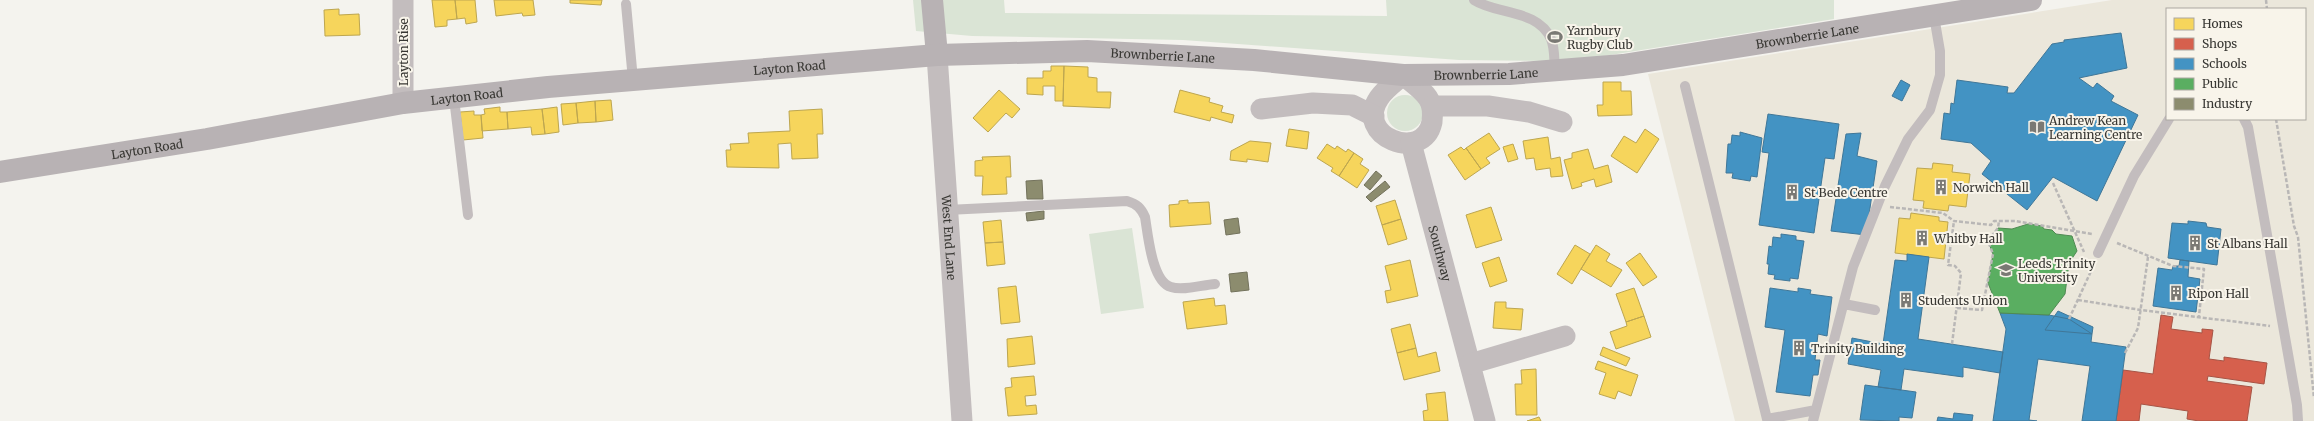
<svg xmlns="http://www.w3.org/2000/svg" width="2314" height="421" font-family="Merriweather,serif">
  <rect width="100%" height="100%" fill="#f4f3ee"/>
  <path fill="#ebe7db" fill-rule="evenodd" d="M2112,0H2314V421H1735L1648,74ZM2167,9H2305V119H2167Z"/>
  <path fill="#dae4d5" d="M913,0H1004L1005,13L1387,16L1386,0H1834V19L1598,57L1555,61L1459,60L1183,40L972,36L916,31Z
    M1387 113a18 18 0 1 1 36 0a18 18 0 1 1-36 0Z
    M1132,228L1144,308L1101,314L1089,234Z"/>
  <path fill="#f6d55c" stroke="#bda650" d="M432,0H455L457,19L447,20V26L435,27Z
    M455,0H475L477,22L466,24L465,18L457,19Z
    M494,0H533L535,15L523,16L522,13L496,16Z
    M570,0H602L601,5L570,3Z
    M339,9V15L359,14L360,35L325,36L324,10Z
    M1051,66H1064L1063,101H1055V86H1043V95L1027,94V78H1043V71H1051Z
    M1064,66L1088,67V77L1097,78V92H1111L1110,108L1063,106Z
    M1603,82H1621V91H1631L1632,115L1598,116L1597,105H1603Z
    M999,90L1020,109L1012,118L1006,113L988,132L973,118Z
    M1180,90L1210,98L1209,102L1223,106L1221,112L1234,115L1232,123L1211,117L1210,121L1174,112Z
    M611,100L613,120L596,122L595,101Z
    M595,101L596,122L578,123L576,103Z
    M576,103L578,123L563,125L561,104Z
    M500,107V112H507L508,129L482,131L481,115L485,114L484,109Z
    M557,107L559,132L545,134L542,109Z
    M542,109L545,134L532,135L531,127L508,129L507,112Z
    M822,109L823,134H817L818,158L792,159L791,143L778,144L779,168L727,167L726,150H731L730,144L749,143L748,133L790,131L789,111Z
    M474,111V115H481L483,138L463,140L460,112Z
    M1289,129L1309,132L1307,149L1286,146Z
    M1645,129L1659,139L1637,173L1611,156L1624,136L1636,143Z
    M1489,133L1500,149L1486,158L1490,163L1481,169L1466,148Z
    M1548,137L1551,159L1560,157L1563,176L1551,177L1550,168L1536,170L1534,158L1526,159L1523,141Z
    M1250,141L1271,143L1268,162L1247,159V162L1230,160L1231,151Z
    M1327,144L1335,149L1337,146L1346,152L1348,149L1354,153L1339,176L1331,171L1333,168L1317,158Z
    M1513,144L1518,159L1508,162L1503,147Z
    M1461,147L1464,150L1466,148L1481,169L1465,180L1448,155Z
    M1588,149L1594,169L1608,165L1612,182L1596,187L1594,179L1581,183L1582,186L1572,189L1564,160L1572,158V153Z
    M1354,153L1363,159L1360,164L1369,170L1357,188L1339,176Z
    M1010,156L1011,177H1006L1007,194L982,195L983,176H975V161L983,160L982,157Z
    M1933,163L1953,165L1952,172L1970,174L1966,207L1949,205L1948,211L1923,208L1924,201L1913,200L1917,168L1932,169Z
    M1188,200V203L1209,202L1211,224L1170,227L1169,205L1179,204V201Z
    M1395,200L1401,219L1382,225L1376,206Z
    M1491,207L1502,240L1476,248L1466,215Z
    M1911,213L1939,217V221L1948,222L1944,259L1895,253L1899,218L1910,219Z
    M1401,219L1407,239L1388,245L1382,225Z
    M1001,220L1003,242L985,243L983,222Z
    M1003,242L1005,264L987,266L985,243Z
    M1575,245L1590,254L1572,284L1557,274Z
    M1596,245L1610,254L1606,261L1622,270L1611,287L1581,269Z
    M1640,253L1657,277L1643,286L1626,263Z
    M1499,257L1507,281L1490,287L1482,263Z
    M1410,260L1418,296L1387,303L1385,291L1391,290L1385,266Z
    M1016,286L1020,322L1001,324L998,288Z
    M1634,288L1644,316L1626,322L1616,294Z
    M1214,298L1215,306L1225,305L1227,324L1187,329L1183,302Z
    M1495,302H1506V308L1523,309L1521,330L1493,328Z
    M1644,316L1651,337L1616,349L1610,332L1627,326L1626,322Z
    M1410,324L1416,348L1397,353L1391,329Z
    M1032,336L1035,364L1008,367L1007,339Z
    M1603,347L1630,358L1626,366L1600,355Z
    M1416,348L1418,357L1436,352L1440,371L1404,380L1397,353Z
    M1598,361L1638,375L1631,396L1618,391L1615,399L1599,394L1606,373L1595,369Z
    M1536,369L1537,415H1516L1515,384H1522L1521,370Z
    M1034,376L1036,395L1025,396L1026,406L1036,405L1037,414L1008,416L1005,388L1012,387L1011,378Z
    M1445,392L1448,421H1424L1423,411L1428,410L1426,394Z
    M1539,417L1541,421H1527Z"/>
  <path fill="#d6604d" stroke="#a75445" d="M2161,315L2173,317L2171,329L2202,333V329L2213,330L2209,359L2224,361V357L2267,363L2264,384L2208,376L2207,381L2252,387L2247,421H2199L2187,419L2188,411L2141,404L2139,421H2116L2123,370L2153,374Z"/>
  <path fill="#4393c3" stroke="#407798" d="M2121,33L2127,68L2079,78L2093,88L2097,83L2114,96L2111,101L2138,115L2097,201L2053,177L2027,210L1982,174L1991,161L1971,143L1941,139L1944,113L1950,114L1951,103L1954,104L1957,80L2008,87L2007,93H2014L2052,44L2064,42V40Z
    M1901,80L1910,85L1902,101L1892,96Z
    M1768,114L1839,124L1834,159L1825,158L1814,233L1759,225L1769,153L1762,152Z
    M1740,132L1762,138L1757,177L1751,176L1750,181L1732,178L1733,173H1726L1728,144H1731L1732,135L1740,136Z
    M1861,133L1857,156L1877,161L1866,235L1831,231L1846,134Z
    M2188,221L2206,223L2207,227L2221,229L2217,265L2168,258L2172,223L2188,224Z
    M1781,234L1796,236V240L1804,241L1798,279L1790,278V281L1774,279L1775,275L1768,274L1769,264H1767L1769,246L1772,247L1773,237L1781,238Z
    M1907,254L1929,257L1918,339L2003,352L2000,373L1963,367V377L1904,369L1901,390L1878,387L1881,370L1848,364L1852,338L1883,344L1895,260L1907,261Z
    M2180,260L2189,261L2188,277L2200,279L2196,312L2153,306L2158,268L2172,270L2173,266H2179Z
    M1770,288L1798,292V288L1811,290L1810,294L1832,297L1827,336L1818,334L1815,360H1820L1818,375H1813L1810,396L1776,392L1785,330L1765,327Z
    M2058,311L2093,327L2092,334L2045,330Z
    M2000,313L2049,315L2069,319L2092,334L2091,342L2126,347L2116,421H2082L2090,366L2038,359L2029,420L2037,421H1993L2006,329Z
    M1865,385L1916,392L1912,418L1899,417V421L1860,420Z
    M1954,413L1973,415L1972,421H1937L1938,417L1953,419Z"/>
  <path fill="#5aae61" stroke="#508a53" d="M2028,224L2042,226L2044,229L2052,230L2056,234L2072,236L2077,251L2069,263L2065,294L2049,315L2000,313L1988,283L1993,254L1988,241L1998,228L2012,229Z"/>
  <path fill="#8c8c6e" stroke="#73725c" d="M1376,171L1382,176L1370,190L1364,185Z
    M1042,180L1043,199H1027L1026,181Z
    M1385,181L1390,187L1371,202L1366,197Z
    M1044,211V219L1027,221L1026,213Z
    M1238,218L1240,233L1226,235L1224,220Z
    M1247,272L1249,290L1231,292L1229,274Z"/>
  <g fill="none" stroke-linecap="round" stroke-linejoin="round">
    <path stroke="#b9b7b6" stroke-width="2.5" stroke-dasharray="4 2" stroke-linecap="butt" d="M2266,0L2267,9
      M2276,119L2294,226L2298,237L2314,398
      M2053,183L2084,252
      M1890,207L1943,213L1954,221L1991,225L1994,221H2015L2092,234
      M2117,243L2173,266L2204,269L2199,316
      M2089,264L2091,269
      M2201,296L2212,298L2225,296
      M2078,300L2141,310L2270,326
      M1957,308L1982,310L1993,254L1988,241L1998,228L1999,221
      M2069,319L2092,269
      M1952,344L1961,273L1955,266L1948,265L1954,221
      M2125,353L2138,328L2148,257"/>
    <path stroke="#c3bdbe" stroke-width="10" d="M1474,0C1497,15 1538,9 1551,39C1555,48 1554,61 1555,70
      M626,4L633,80
      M1685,86L1767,419
      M454,98L468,215
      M2244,119L2248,127L2297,405L2298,421
      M947,210L1127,201C1137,204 1141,208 1145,217C1148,235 1152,282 1171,287C1183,291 1202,285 1215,284
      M2098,253L2134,176L2169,119
      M1844,304L1875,310
      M1768,421L1767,419L1816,410
      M1813,421L1853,267L1885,186L1908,139L1930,110L1940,75V51L1934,16"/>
    <g stroke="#c3bdbe" stroke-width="21">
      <path d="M403,0V103"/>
      <path id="s1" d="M937,55L962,421"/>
      <path d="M1403,75C1411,82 1422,89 1428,98C1433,105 1433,114 1432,122C1423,164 1353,136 1379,98C1385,89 1395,82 1403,75Z"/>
      <path d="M1432,106H1488L1529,112L1562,122"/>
      <path d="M1261,109L1313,103L1352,105L1374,116"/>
      <path id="s2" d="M1411,143L1485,421"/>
      <path d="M1470,364L1565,336"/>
    </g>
    <g stroke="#b8b2b4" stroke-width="22">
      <path d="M932,0L937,55"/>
      <path id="s3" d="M0,172L207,139L403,103L548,87L937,55L1087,51L1254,60L1403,75L1509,74L1623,65L2031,0"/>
    </g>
  </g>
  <defs>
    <g id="stadium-bare" transform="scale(1.2)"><path d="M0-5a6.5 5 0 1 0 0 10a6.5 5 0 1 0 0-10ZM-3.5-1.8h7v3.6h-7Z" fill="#7a7974" stroke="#f8f4ea" stroke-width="2.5" paint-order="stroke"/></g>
    <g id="library-bare" transform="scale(1.2)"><path d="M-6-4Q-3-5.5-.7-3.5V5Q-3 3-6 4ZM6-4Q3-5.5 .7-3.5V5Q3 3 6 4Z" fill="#7a7974" stroke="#f8f4ea" stroke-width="2.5" paint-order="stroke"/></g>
    <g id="building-bare" transform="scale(1.2)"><path d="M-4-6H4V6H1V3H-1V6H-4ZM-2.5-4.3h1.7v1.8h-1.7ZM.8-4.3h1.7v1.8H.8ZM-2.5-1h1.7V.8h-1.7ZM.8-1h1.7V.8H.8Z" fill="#7a7974" stroke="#f8f4ea" stroke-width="2.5" paint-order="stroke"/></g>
    <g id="university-bare" transform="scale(1.2)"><path d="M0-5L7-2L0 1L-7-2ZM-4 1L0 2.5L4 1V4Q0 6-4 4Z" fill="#7a7974" stroke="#f8f4ea" stroke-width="2.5" paint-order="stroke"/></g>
  </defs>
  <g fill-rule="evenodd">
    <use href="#stadium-bare" x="1555" y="37"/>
    <use href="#library-bare" x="2037" y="127"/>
    <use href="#building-bare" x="1941" y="187"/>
    <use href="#building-bare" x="1792" y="192"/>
    <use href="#building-bare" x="1922" y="238"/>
    <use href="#building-bare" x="2195" y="243"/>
    <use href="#university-bare" x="2006" y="270"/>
    <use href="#building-bare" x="2176" y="293"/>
    <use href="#building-bare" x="1906" y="300"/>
    <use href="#building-bare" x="1799" y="348"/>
  </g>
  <g text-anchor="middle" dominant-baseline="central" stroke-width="4" stroke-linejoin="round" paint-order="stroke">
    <g font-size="12" fill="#383733" stroke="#f8f4ea" text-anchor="start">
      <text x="1567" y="30">Yarnbury<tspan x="1567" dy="14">Rugby Club</tspan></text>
      <text x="2049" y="120">Andrew Kean<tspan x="2049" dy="14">Learning Centre</tspan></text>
      <text x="1953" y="187">Norwich Hall</text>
      <text x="1804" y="192">St Bede Centre</text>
      <text x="1934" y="238">Whitby Hall</text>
      <text x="2207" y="243">St Albans Hall</text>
      <text x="2018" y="263">Leeds Trinity<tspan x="2018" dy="14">University</tspan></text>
      <text x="2188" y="293">Ripon Hall</text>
      <text x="1918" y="300">Students Union</text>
      <text x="1811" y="348">Trinity Building</text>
    </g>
    <g font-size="12" fill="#383733" stroke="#f8f4ea">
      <text stroke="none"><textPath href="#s3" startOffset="1819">Brownberrie Lane</textPath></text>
      <text transform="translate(403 52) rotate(-90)">Layton Rise</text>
      <text stroke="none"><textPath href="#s3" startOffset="1171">Brownberrie Lane</textPath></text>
      <text stroke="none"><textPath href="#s3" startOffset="797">Layton Road</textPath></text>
      <text stroke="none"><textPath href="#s3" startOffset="1495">Brownberrie Lane</textPath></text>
      <text stroke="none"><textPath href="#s3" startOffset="473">Layton Road</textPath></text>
      <text stroke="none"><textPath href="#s3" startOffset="149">Layton Road</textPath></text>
      <text stroke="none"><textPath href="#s1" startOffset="183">West End Lane</textPath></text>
      <text stroke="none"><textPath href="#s2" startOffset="114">Southway</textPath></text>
    </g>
  </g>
  <rect x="2166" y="8" width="140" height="112" fill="#f8f4ea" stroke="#aba8a1"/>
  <rect x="2174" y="18" width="20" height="12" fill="#f6d55c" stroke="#aba8a1"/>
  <text x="2202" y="28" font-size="12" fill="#383733">Homes</text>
  <rect x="2174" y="38" width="20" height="12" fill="#d6604d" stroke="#aba8a1"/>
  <text x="2202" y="48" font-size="12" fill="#383733">Shops</text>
  <rect x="2174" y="58" width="20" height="12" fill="#4393c3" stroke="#aba8a1"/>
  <text x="2202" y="68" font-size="12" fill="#383733">Schools</text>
  <rect x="2174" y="78" width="20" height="12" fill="#5aae61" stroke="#aba8a1"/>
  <text x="2202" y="88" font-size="12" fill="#383733">Public</text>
  <rect x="2174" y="98" width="20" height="12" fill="#8c8c6e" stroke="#aba8a1"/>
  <text x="2202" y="108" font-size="12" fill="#383733">Industry</text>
</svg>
